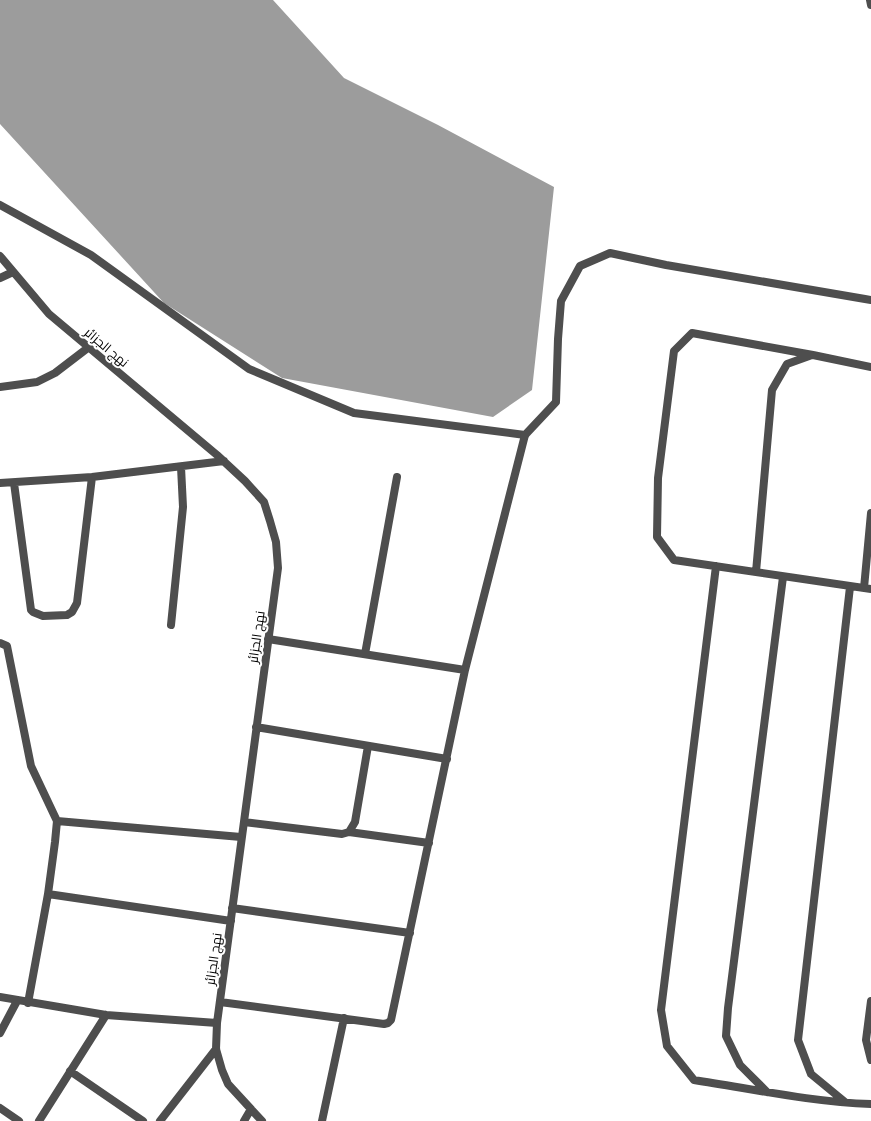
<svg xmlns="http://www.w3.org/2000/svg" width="871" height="1121" font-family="'Exo 2',Cairo,sans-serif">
  <rect width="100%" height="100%" fill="#fff"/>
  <path fill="#9c9c9c" d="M0,0H273L344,78L438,125L554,187L532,390L493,417L282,378L164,303L0,124Z"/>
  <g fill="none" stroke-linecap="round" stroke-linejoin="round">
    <path stroke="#4e4e4e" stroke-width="8" d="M870,0L871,5
      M0,205L91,255L249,369L354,413L525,435L556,402L558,339L561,301L580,266L610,253L666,265L865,299L871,300
      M871,367L813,355L692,333L674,351L658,478L657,537L674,560L871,589
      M716,566L661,1010L667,1046L694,1080C753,1089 812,1102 871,1104
      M756,572L772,390L787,364L812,355
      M864,588L871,513
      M871,1001L866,1040L871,1060
      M767,1092L740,1065L726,1036L728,1008L783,577
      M845,1102L811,1074L798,1040L850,587"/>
    <path stroke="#4e4e4e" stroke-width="8" d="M0,256L49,314L217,455L245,481L264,502L270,521L276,542L278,568L217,1023L216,1049L222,1070L228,1084L262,1121
      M0,278L13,272
      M0,387L37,382L55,373L89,347
      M0,483L92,477L224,461
      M14,483L31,610L33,612L43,616L67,615L72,612L77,603L92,477
      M171,625L183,507L181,467
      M268,639L465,670
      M0,643L7,646L31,766L57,821L55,842L48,894L28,1003
      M365,654L397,477
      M256,727L447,759
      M57,821L241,837
      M244,822L342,834L349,832L429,843
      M349,832L355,822L368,746
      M48,894L231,921
      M232,908L410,933
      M0,997L106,1015L217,1023
      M220,1002L384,1024L388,1023L391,1020L465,670L525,435
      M0,1033L17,1001
      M70,1071L143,1121
      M0,1108L19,1121
      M39,1121L106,1015
      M160,1121L216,1049
      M244,1121L251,1109
      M322,1121L344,1018"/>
  </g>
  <g text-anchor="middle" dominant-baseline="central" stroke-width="4" stroke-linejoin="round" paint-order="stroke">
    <g font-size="13" fill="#000" stroke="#fff">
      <text transform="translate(107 347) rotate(40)">نهج الجزائر</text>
      <text transform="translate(256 637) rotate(-82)">نهج الجزائر</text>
      <text transform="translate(213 959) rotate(-82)">نهج الجزائر</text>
    </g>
  </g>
</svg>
